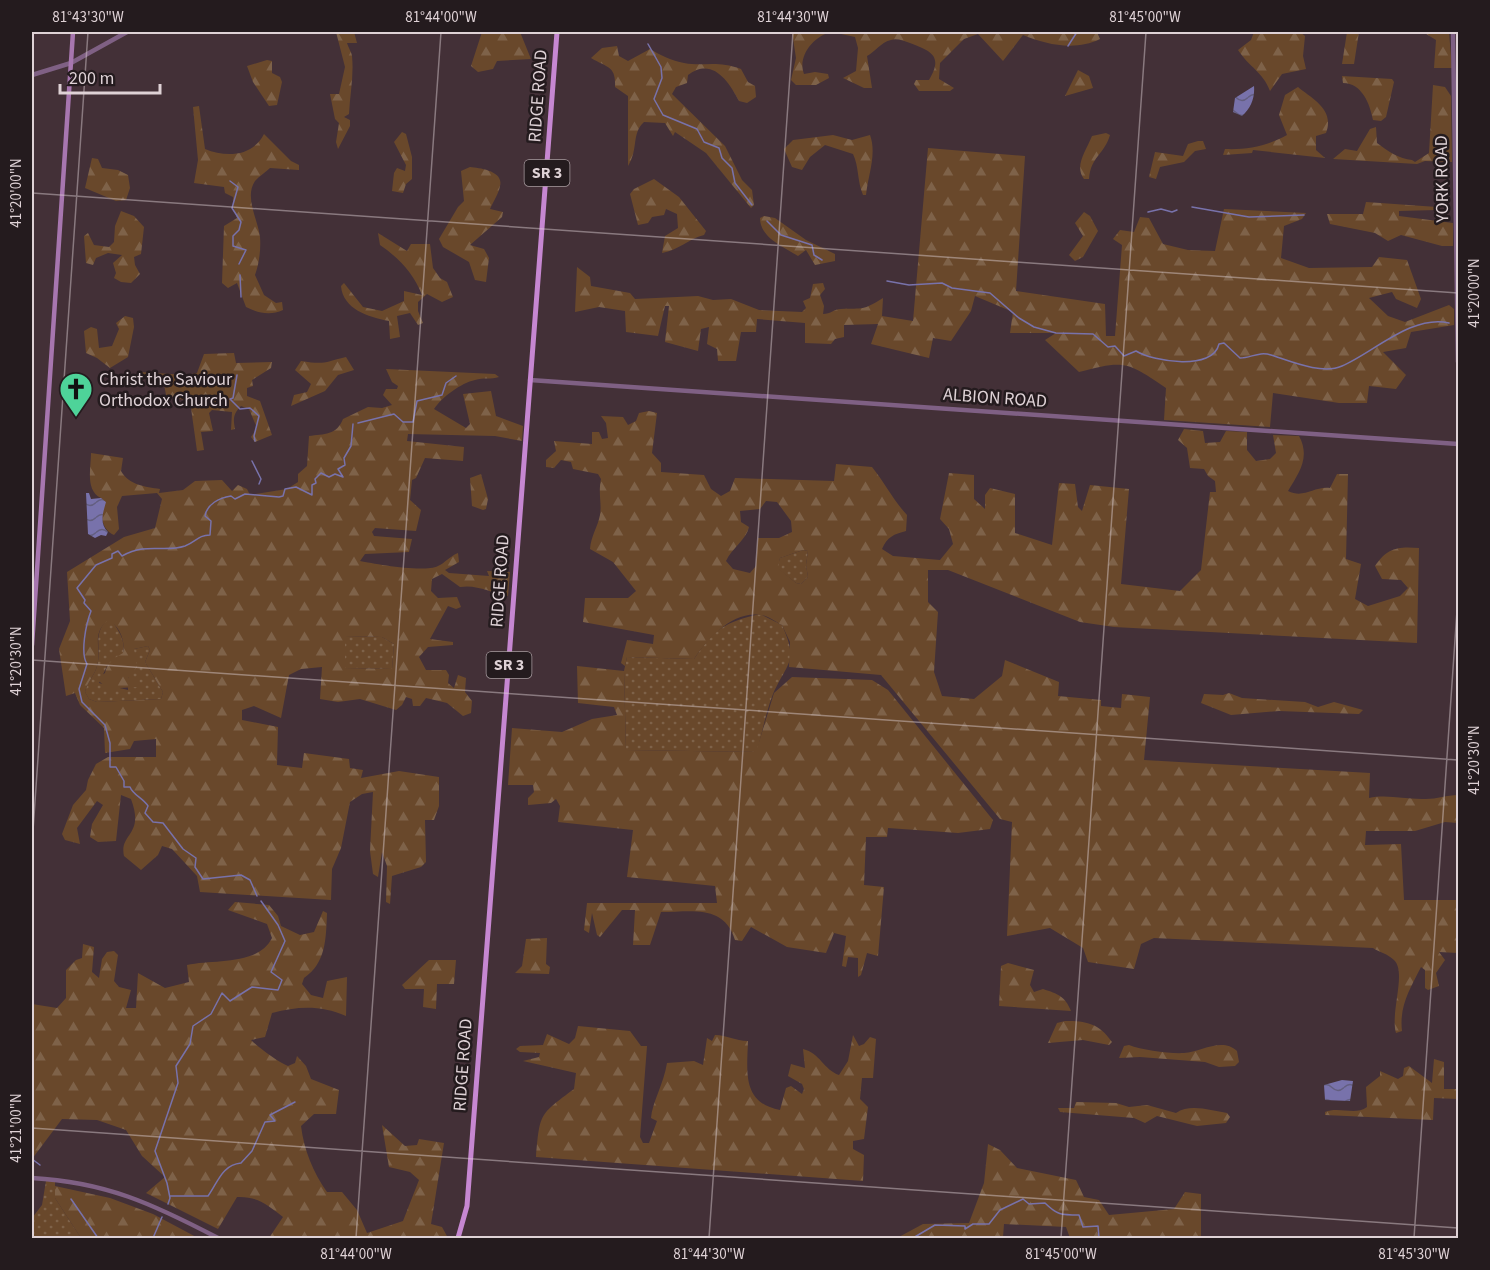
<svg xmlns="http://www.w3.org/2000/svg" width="1490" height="1270" font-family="'Source Sans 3',sans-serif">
  <defs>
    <pattern id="grass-dots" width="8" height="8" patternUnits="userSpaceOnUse" patternTransform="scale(1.5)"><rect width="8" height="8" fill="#69482b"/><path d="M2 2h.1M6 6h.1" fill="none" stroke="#7e6249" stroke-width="1.8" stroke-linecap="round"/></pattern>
    <pattern id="forest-firs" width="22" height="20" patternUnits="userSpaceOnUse" patternTransform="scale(1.5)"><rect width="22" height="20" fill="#69482b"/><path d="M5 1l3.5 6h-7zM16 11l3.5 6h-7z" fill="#7e6249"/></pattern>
    <pattern id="water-waves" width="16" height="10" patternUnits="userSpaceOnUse" patternTransform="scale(1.5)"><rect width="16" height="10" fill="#7872ab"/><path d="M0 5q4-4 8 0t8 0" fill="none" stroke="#635e80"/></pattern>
  </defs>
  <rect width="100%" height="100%" fill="#433037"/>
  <path fill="url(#grass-dots)" d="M803,550L808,551L806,565L808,577L801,584L796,583L777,568L780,558Z
    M760,614L782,625C799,663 787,662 773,694C766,712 762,733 757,752L626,750L624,671L627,657L694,659C714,629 725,622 760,614Z
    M107,620L112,621C119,631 126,641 123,654L107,666L99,683L128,690V679L134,649L148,646L150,650L145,662L163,692L161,699L97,702L89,699L85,692C87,682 95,675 97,666C102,648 92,635 107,620Z
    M345,636L382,637L394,644L392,669L345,668Z
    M46,1181H55V1198L81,1238H32V1218L42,1205Z"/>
  <path fill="url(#forest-firs)" fill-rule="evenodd" d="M336,32H354L357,43H347C348,47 352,53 352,56C354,76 350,94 349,114L344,117L350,120V126L338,149L336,142L339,123L335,119L330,94H339L345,67Z
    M482,32H520L531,59L497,61L493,69L478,72L471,66Z
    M792,32H831C814,36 797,56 804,74L815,72L828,74L829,78L816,85H796L791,80L796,58Z
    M832,32H1097L1100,39C1076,51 1047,45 1023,35L1003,61L978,34L964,39L940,63L939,79L954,88L950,91H919L914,84L916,80H929C944,55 930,51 910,43C904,41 897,38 891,40C881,42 875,52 867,56L872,88H864L843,78L856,71L858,48L855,37Z
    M1254,32H1300L1305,36L1303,56L1306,69L1282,74L1270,91C1263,72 1249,67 1238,50L1251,40Z
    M1347,32H1359L1354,64H1342Z
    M1423,32H1449L1452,68H1434L1436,40Z
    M617,46L619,56L628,61L650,49C660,55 672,61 684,63C704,67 716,60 741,69L748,82L755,86L756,97L747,103L739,101C728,80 712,57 688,75L687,83L676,87L672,94L725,146L742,180L752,190L754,205L751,208L706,153L675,132L673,136L665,123L644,122C631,134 639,148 628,166V96L615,87C616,66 608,68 591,58L602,48Z
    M267,60L272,61V73L280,77L282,82L277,105L269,106L253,82L247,66Z
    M1078,70L1089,76L1093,88L1065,96Z
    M1342,76L1392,79L1394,82L1386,117L1381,121L1373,120C1370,104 1362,83 1343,83Z
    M1433,85L1445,87L1451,96L1452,162L1425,161L1417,164L1333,159L1345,149L1357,151L1370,129L1376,127L1377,143C1388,151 1399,159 1412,160L1415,162L1429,153Z
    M1298,87C1312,99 1335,109 1326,133L1316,136V150L1325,158L1253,150L1252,153L1223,155L1225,149C1247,150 1267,146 1287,135L1279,115L1285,95Z
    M199,106L205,149C227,158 253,156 264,134L291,161L299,165V170L270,168C266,172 259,176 255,181C244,197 258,220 260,237C261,250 259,264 255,275L264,295L276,303L282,302L283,310C270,316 258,313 246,307L237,283L228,288L222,283L224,226L237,218L233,206V197L225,193L224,187L194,183L198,160L193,107Z
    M402,132L406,134L412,157V179L406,184L403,193L392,191L394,173L397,168L405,171L406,165L394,142Z
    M1106,133L1110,135C1104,155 1091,156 1089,179H1084C1074,166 1086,151 1092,136Z
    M833,135L852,140L870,135C877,154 868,175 866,195H863C857,181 859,166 853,154L825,145L810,157L802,170L792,167L784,149L793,140Z
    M1198,141H1203L1206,149L1195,151L1184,162L1160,167L1156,179L1149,177L1155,152L1183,156L1188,144Z
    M928,148L1025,156L1016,291L1105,304L1106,336H1115L1122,245L1113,239L1120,230L1134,232L1140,217L1149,218L1163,244L1188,250L1215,251L1224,209L1306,213L1302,219L1284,226L1281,258L1309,268L1372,267L1379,257L1407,260L1421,299L1417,308L1396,299L1392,292L1369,298L1388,316L1405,322L1449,305L1454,309V325L1411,332L1406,348L1383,352L1406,375L1396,389L1369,386L1367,403H1339L1273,393L1270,427L1164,420L1166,388C1127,361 1124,360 1079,372L1045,340L1056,333H1010L1013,312L975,296L971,311L951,341L933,338L929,358L871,344L878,324L844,325V337L835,339L831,344L805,343V323L757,319L756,332H741L736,361H718L717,349L707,344L709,327L701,329L698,351L665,342L669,306H665L658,336L626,332L625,311L599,307L575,312L577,267L590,277L591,286L630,293L635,299L698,296L713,300L731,299L759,310L802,312L806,308L803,301L810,298L813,284L823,283L825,289L820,295L824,306L823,314C831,314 834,309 841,309C864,308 862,311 883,298L882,316L913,321Z
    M92,158L98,159L102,168L118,170L128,175L130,188L126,200L116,201L85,188Z
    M470,167C480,168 504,171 500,186C499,193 493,202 490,209L503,212L502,217L470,245L484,249L489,258L486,282L475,280L469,262L443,247L439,239L458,207L464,201L461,171Z
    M654,179L679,197L706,231L704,235C688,239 679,250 662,253L665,236L678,228L677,214L666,209L664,215L652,217L648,223L638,225L630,194L634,189Z
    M1366,202L1437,207L1436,210L1399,211V216L1453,223V246H1442L1401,235L1388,241L1375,233L1330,224L1327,214H1363Z
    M121,211L134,216L144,227L141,254L134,257L135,265L140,274L131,283L121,282L114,278L116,273L113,263L122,255L108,253L96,258L93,265L86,263L84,236L88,233L94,245L109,247L114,242L115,226Z
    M1084,212L1090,216L1098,231L1083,257L1075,261L1069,255L1083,236L1075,223Z
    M764,216L775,218L806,240L835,254V261L815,265L806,250L798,256C784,247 760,238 760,218Z
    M378,233L407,251L411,244H430L433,268L440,278L447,282L453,297L442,302L427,294L418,302V311L423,323L418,325L410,313L397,316L400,337L390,339L389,321C368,317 343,309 341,286L344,283L363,307L382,311L404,301V291L422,295C414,274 399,258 380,245Z
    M125,316L133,318L134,327L128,357L110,368L97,358L86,353L84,331L91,327L97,329L99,348L112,346L119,329L116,323Z
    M234,353L236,363L272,362L271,368L252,380L253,386L247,388V396L260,401L272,435L255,442L251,437L257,428L249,409L241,406C233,414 233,419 235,429L231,430L232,412L212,410L209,413L213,431L201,432L204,450L197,451L191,408L184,400L166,395L164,384L148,378L141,372L186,375L197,373L204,354Z
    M346,357L354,370L338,375L325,391L291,406L294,395L307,392L311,384L295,370L301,361C325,365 325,362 346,357Z
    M386,369L495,374L499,377C491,380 483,377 475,380C461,383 442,397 434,409L466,428L470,424L463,394L491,391L496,416L523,426L522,441L495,436L408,434L407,441L464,447L463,461L425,458L416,478L412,480L410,500L421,510L416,531L375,528L372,532L374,536L412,539L409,552L365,554L360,561C375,564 424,573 438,566C445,563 450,556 458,553L459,562L445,570L449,573L489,576L487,571L510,572L508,596C491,593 477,584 460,587L442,574L432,579L431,591L438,598L457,597L461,607L456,609L448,606L430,639L453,642V645L428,647L419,657L426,670H446L449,675L448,683L454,688L458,675L466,678L465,692L472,701L471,713L463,716L447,703L426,698L420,706H413L412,699L406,697L402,705L396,710L360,699L338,702L320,699L322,667L301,669L289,675L281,718L254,706L242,710V720L278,727L277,765L302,768L304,753L349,759L350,768L363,770L361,778L399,771L439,777V806L434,820H425L426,862L421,867L392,876L390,904L386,902L387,866L382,852L378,877L373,874L370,851L373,792L362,794L350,802L341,848L332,869L331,900L200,892L197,876L172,849L162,846L158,855L141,870L124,856C119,833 145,836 131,799L121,795L116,841L98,842L90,837L92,824L103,805L97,801L77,828L80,844L65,840L62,834L73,805L86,790L88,780L96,764L108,757H156V739L134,741L130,749L105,753L104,728L80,705L75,693L66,696L59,649L70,621L67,572L124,537L155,528L162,499L157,493L122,496L117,507L119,529L114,535C99,528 102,512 101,498C85,490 91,469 91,453L123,458L121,471C129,485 145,487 160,489L159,493L183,490L195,481L222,480L232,491L238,485L247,489L250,495L287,489L298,482V474L307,466L309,436C324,434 337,435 343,419L368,407L382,408L392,405L383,395L386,389H397L398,386L392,382ZM107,621C119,623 126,642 123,653C114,658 107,663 105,673L96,679L114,693L119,688L138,687L139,684L128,678L137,667L134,649L148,646L150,650L145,662L163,692L161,699L97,702L89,699L85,692C87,682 95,675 97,666C102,648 91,635 107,621ZM345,636L382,637L394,644L392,669L345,668Z
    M649,411L657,413L652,453L661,463V472L704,475L711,489L721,496L730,491L735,478L834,481L836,464L872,467C885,483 893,500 907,515L906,531C894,534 887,537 882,549L893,556L940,560L953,544L949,529L940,519L949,473L974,475V499L985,509V495L990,488L1015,494V533L1052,545L1059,483L1075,484L1078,507L1082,511L1090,485L1129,489L1121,584L1180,591L1201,570L1210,492H1216L1215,481L1208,476L1204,469L1190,468L1187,448L1178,440L1184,429L1203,431L1205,443L1220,442L1226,431L1247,432V450L1256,461L1270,459L1276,453L1273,435L1299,436C1311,458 1298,474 1288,491C1304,499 1314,486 1330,488L1337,474H1348L1346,559L1361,564L1355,599L1368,606L1400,596L1408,588L1401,580L1382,579L1375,566C1387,548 1398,546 1419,548L1417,643L1114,627L1080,622L948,570H928V602L938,612L934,672L942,696L974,699L1002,676L1005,660L1059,682L1058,696L1101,700V706L1121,708L1122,694L1150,697L1144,760L1370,773L1369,798C1388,794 1406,800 1426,799C1437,799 1447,795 1458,795V823L1445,822L1415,831H1366L1365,845L1401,844L1404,900H1458V953L1439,952L1445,960L1436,973L1439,986L1428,990L1425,988V970L1421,967C1410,989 1399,1006 1402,1031L1396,1033C1390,1012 1407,972 1394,960C1388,954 1379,952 1373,948L1154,938L1141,944L1134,969L1088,962L1083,948L1050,928L1007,936L1012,822L1000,819L881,675L789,667L790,642L782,625C776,622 767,615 760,615C732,611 708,639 694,659L627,657L625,666L621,663L627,640L653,644L654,635L583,622L585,598H628L636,591L613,562L590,549C591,536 598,526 600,515C602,503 598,494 601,479L598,474L573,469L571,462L561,460L554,468L546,467V460L556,451L554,441L592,444V432H599L602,439L608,438L606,423L601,416L623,417L628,425L636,421L639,413ZM766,501L777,502L791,521L792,532L779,538H758L756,566L750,573L733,569L726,561C732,548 746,540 749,527L741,522L740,511L760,509ZM803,550L808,551L806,565L808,577L801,584L796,583L778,568L780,558Z
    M481,474L488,499L486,509L483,510L472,506L470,478Z
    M577,666L624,671L626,750L756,752L774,693L792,677L872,680L888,690L993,820L990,829L958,833L888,828L887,837H866L864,885L884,887L878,956L867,953L861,975L858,977V958L848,957L846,967L842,966L846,936L834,933L826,953L787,947L751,927L742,941L735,940C724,904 692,912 661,912L650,945H633L635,910H622L600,937L597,935L592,913L589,933L584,930L587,903H717L715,886L627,877L633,830L558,822L560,806L556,799L551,803L528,805V798L534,792L533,785H508L512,728L562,732L592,719L617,715L614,707L578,703Z
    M1229,693L1242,698L1305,702L1318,707L1334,702L1363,710L1359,714L1279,711L1231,715L1201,703L1204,694L1223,695Z
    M235,902L269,905L278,916L281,926L300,935L314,932L323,911L327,913C326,939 326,963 304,978L302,984L311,995L323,998L327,981L347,977L346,1016C321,1005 298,1006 272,1013L265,1037L251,1040C259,1048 278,1062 288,1066L295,1063L297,1056L306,1066L311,1079L339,1090L336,1114H314L301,1126C304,1150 313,1172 327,1192H342L357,1210L367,1233L403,1221L419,1180L410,1172L389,1167L382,1125L405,1146L417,1145L419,1139L444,1143L431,1224L442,1227L448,1238H269L283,1217C268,1205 257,1196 237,1197L218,1229L146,1193L165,1177L142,1156L126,1130L97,1120L62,1119L32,1159V1004L57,1008L66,998V970L76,960L82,958L83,944L94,947L92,972L99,978L102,959L107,952L114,951L118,955L114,981L119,987L131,990L126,1008H136L138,973L165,988L189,982L187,965C214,959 258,966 272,938L267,924L228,910Z
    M547,938L546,964L550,967L549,974L515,973L522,966L526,939Z
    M429,960H456L454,984H437L436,1009L423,1007L424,989H405L402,985Z
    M1008,963L1034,970L1030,985L1034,992L1043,989C1058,994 1065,996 1071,1011L999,1006L1001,966Z
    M1065,1021C1086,1021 1099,1023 1112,1042L1109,1045L1083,1040L1048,1043L1057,1023Z
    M578,1026L630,1031L641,1046H647L640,1137L643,1143H649L657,1121L651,1118C652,1103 664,1083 667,1063L694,1061L703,1065L707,1038L712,1041L715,1035C727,1035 735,1041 748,1041C747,1072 742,1103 780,1110L786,1088L791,1086L802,1094L804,1089L802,1084L788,1076L791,1064L805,1068L803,1049C820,1053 824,1070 839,1075L848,1061L853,1035L859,1046L864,1044L870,1037L876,1039L873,1078H862L860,1099L868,1107L864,1139L853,1141V1149L864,1155L863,1181L536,1157C540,1113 539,1115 574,1089L576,1073L523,1061L539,1057L540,1053L520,1052L516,1049L520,1046L543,1045L547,1034L569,1044L575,1038Z
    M1129,1045C1142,1050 1170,1054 1184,1053C1201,1052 1222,1037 1237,1051L1239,1062L1235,1066L1219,1067L1205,1062L1140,1057L1119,1058L1124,1046Z
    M1434,1059L1444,1062V1089H1458V1099L1434,1098L1433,1120L1325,1115V1112C1339,1106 1355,1116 1367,1107L1366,1087L1380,1076V1071L1398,1079L1403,1076L1404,1068L1409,1066L1432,1083Z
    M1076,1102L1116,1103L1129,1107L1147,1105L1176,1113C1191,1103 1211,1111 1227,1113L1230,1117L1226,1123L1197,1126L1157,1116L1145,1123L1134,1118L1060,1112L1058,1108H1074Z
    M988,1144L1000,1150L1017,1168L1076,1180L1084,1197L1099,1200L1109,1215L1174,1209L1185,1192L1201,1194V1238H1070L1066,1227L1004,1224L1003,1237L897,1238L923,1224L969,1223L984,1183Z
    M55,1186L110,1198L153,1214L198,1238H81L55,1198Z"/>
  <path fill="url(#water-waves)" d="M1254,86C1255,98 1251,108 1242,116L1233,112L1235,98Z
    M86,493H89L91,499L101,498L106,502C103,513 99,523 108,532L106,536L101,535L95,538L88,534Z
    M1342,1080L1353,1081L1350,1101L1325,1100L1324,1085Z"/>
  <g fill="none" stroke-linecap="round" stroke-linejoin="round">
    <path stroke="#7872ab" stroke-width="1.5" d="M648,44L661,67L662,78L654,99L663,115L697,129L704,142L719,148L722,158L732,168L735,183L752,205
      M1068,46L1077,32
      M230,181L238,187L232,208L241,222L239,230L233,236V246L246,250L239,264
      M1192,207L1249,217L1304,215
      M1148,212L1161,209L1172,212L1177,210
      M767,221L781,235L812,245L814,255L822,260
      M240,275L241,297
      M887,281L909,285L942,283L952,288L990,293L1019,318L1034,327L1056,333L1093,334L1108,347L1115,346L1124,356L1136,351C1154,362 1213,371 1219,344L1224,343L1240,358C1251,358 1259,351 1271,355C1290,361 1322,375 1342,366C1373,353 1412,314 1449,323
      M237,375L233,398L230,399L240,409L250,408L259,416L254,436L255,441
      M358,423L394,414L403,422H413L417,401L442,395L446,383L456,376
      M252,461L261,479L259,484
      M257,896L250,880L241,875L203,879L195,867L196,858L183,849L163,823L153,822L145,813L148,806C143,798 133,795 130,787H124V781L116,767H110V743L105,725L82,702L79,689L87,664C80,653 86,624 91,611L84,603L85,600L77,588L96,565L112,558V554L118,551L122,556C147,542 164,553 185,546C196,542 198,535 210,535L211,521L205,516C207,504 219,498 231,496L235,499L245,494L279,497L283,496L285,489L296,487L312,495V485L316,483L315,479L321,473L329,477L335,474L343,477L338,469L345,465L344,458L351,446L353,424
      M32,1159L40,1165
      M170,1196H208C218,1182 222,1165 241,1163L252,1151L265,1122L275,1121L270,1115L295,1102
      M71,1199L98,1238
      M168,1204L170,1198L167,1183L155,1151L178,1083L176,1066L190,1044L193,1026L211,1014L222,993L230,1001L252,987L278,990L282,980L271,972L285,941L278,925L261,901
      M153,1238L162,1217
      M913,1238L935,1225L965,1226V1229L973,1224H989L1000,1210L1023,1199L1029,1204L1045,1203C1057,1215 1061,1215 1079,1215L1083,1227L1098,1226L1099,1238"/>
    <path stroke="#7f6084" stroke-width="4.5" d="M1453,32L1458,362
      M32,75L71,63L127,32
      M530,380L1458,444
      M32,1178C106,1182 153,1204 218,1238"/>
    <path stroke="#a776af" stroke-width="4.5" d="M32,645L73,32"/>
    <path stroke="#c687d1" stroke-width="5" d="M458,1238L467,1206L557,32"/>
  </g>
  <path fill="none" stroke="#dfd2d6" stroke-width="1.5" stroke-opacity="0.45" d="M32,193L1458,293M32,660L1458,760M32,845L88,32M32,1128L1458,1228M356,1238L441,32M709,1238L793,32M1061,1238L1146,32M1414,1238L1458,596"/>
  <defs>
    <g id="church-pin" transform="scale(1.725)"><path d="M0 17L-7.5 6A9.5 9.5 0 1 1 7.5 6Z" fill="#4ed399" stroke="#241b1e"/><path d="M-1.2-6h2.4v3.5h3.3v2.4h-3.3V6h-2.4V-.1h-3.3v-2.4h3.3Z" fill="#111"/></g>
  </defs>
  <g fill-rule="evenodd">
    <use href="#church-pin" x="76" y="389"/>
  </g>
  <g text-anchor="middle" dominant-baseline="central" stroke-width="5" stroke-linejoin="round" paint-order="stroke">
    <g fill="#241b1e" stroke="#a79b9f" stroke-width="1.5">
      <rect x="524.5" y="160" width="45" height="26" rx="4.5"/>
      <rect x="486.5" y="652" width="45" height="26" rx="4.5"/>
    </g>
    <g font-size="16" font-weight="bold" fill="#dfd2d6">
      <text x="547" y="173">SR 3</text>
      <text x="509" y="665">SR 3</text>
    </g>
    <g font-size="18" fill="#dfd2d6" stroke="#241b1e">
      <text transform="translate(538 96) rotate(-86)">RIDGE ROAD</text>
      <text transform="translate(1442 179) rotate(-91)">YORK ROAD</text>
      <text transform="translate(995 398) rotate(4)">ALBION ROAD</text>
      <text transform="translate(500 581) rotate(-86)">RIDGE ROAD</text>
      <text transform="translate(463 1065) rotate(-86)">RIDGE ROAD</text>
    </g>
    <g font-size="18" fill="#dfd2d6" stroke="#241b1e" text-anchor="start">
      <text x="99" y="379">Christ the Saviour<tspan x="99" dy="21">Orthodox Church</tspan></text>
    </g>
  </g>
  <rect width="1490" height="1270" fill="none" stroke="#241b1e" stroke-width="66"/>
  <path d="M60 84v9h100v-9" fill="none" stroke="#dfd2d6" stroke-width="3"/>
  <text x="69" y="84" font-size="18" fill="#dfd2d6" stroke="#241b1e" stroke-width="4.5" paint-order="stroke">200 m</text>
  <rect x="33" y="33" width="1424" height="1204" fill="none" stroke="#dfd2d6" stroke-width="2"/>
  <g font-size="15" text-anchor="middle" fill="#dfd2d6">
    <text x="88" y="22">81°43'30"W</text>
    <text x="441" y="22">81°44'00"W</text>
    <text x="793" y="22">81°44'30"W</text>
    <text x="1145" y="22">81°45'00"W</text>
    <text transform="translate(16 193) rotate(-90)" y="5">41°20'00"N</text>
    <text transform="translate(1474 293) rotate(-90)" y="5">41°20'00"N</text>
    <text transform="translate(16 661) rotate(-90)" y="5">41°20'30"N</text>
    <text transform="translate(1474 760) rotate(-90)" y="5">41°20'30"N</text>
    <text transform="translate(16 1128) rotate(-90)" y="5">41°21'00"N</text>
    <text x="356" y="1259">81°44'00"W</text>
    <text x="709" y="1259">81°44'30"W</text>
    <text x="1061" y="1259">81°45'00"W</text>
    <text x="1414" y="1259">81°45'30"W</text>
  </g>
</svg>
